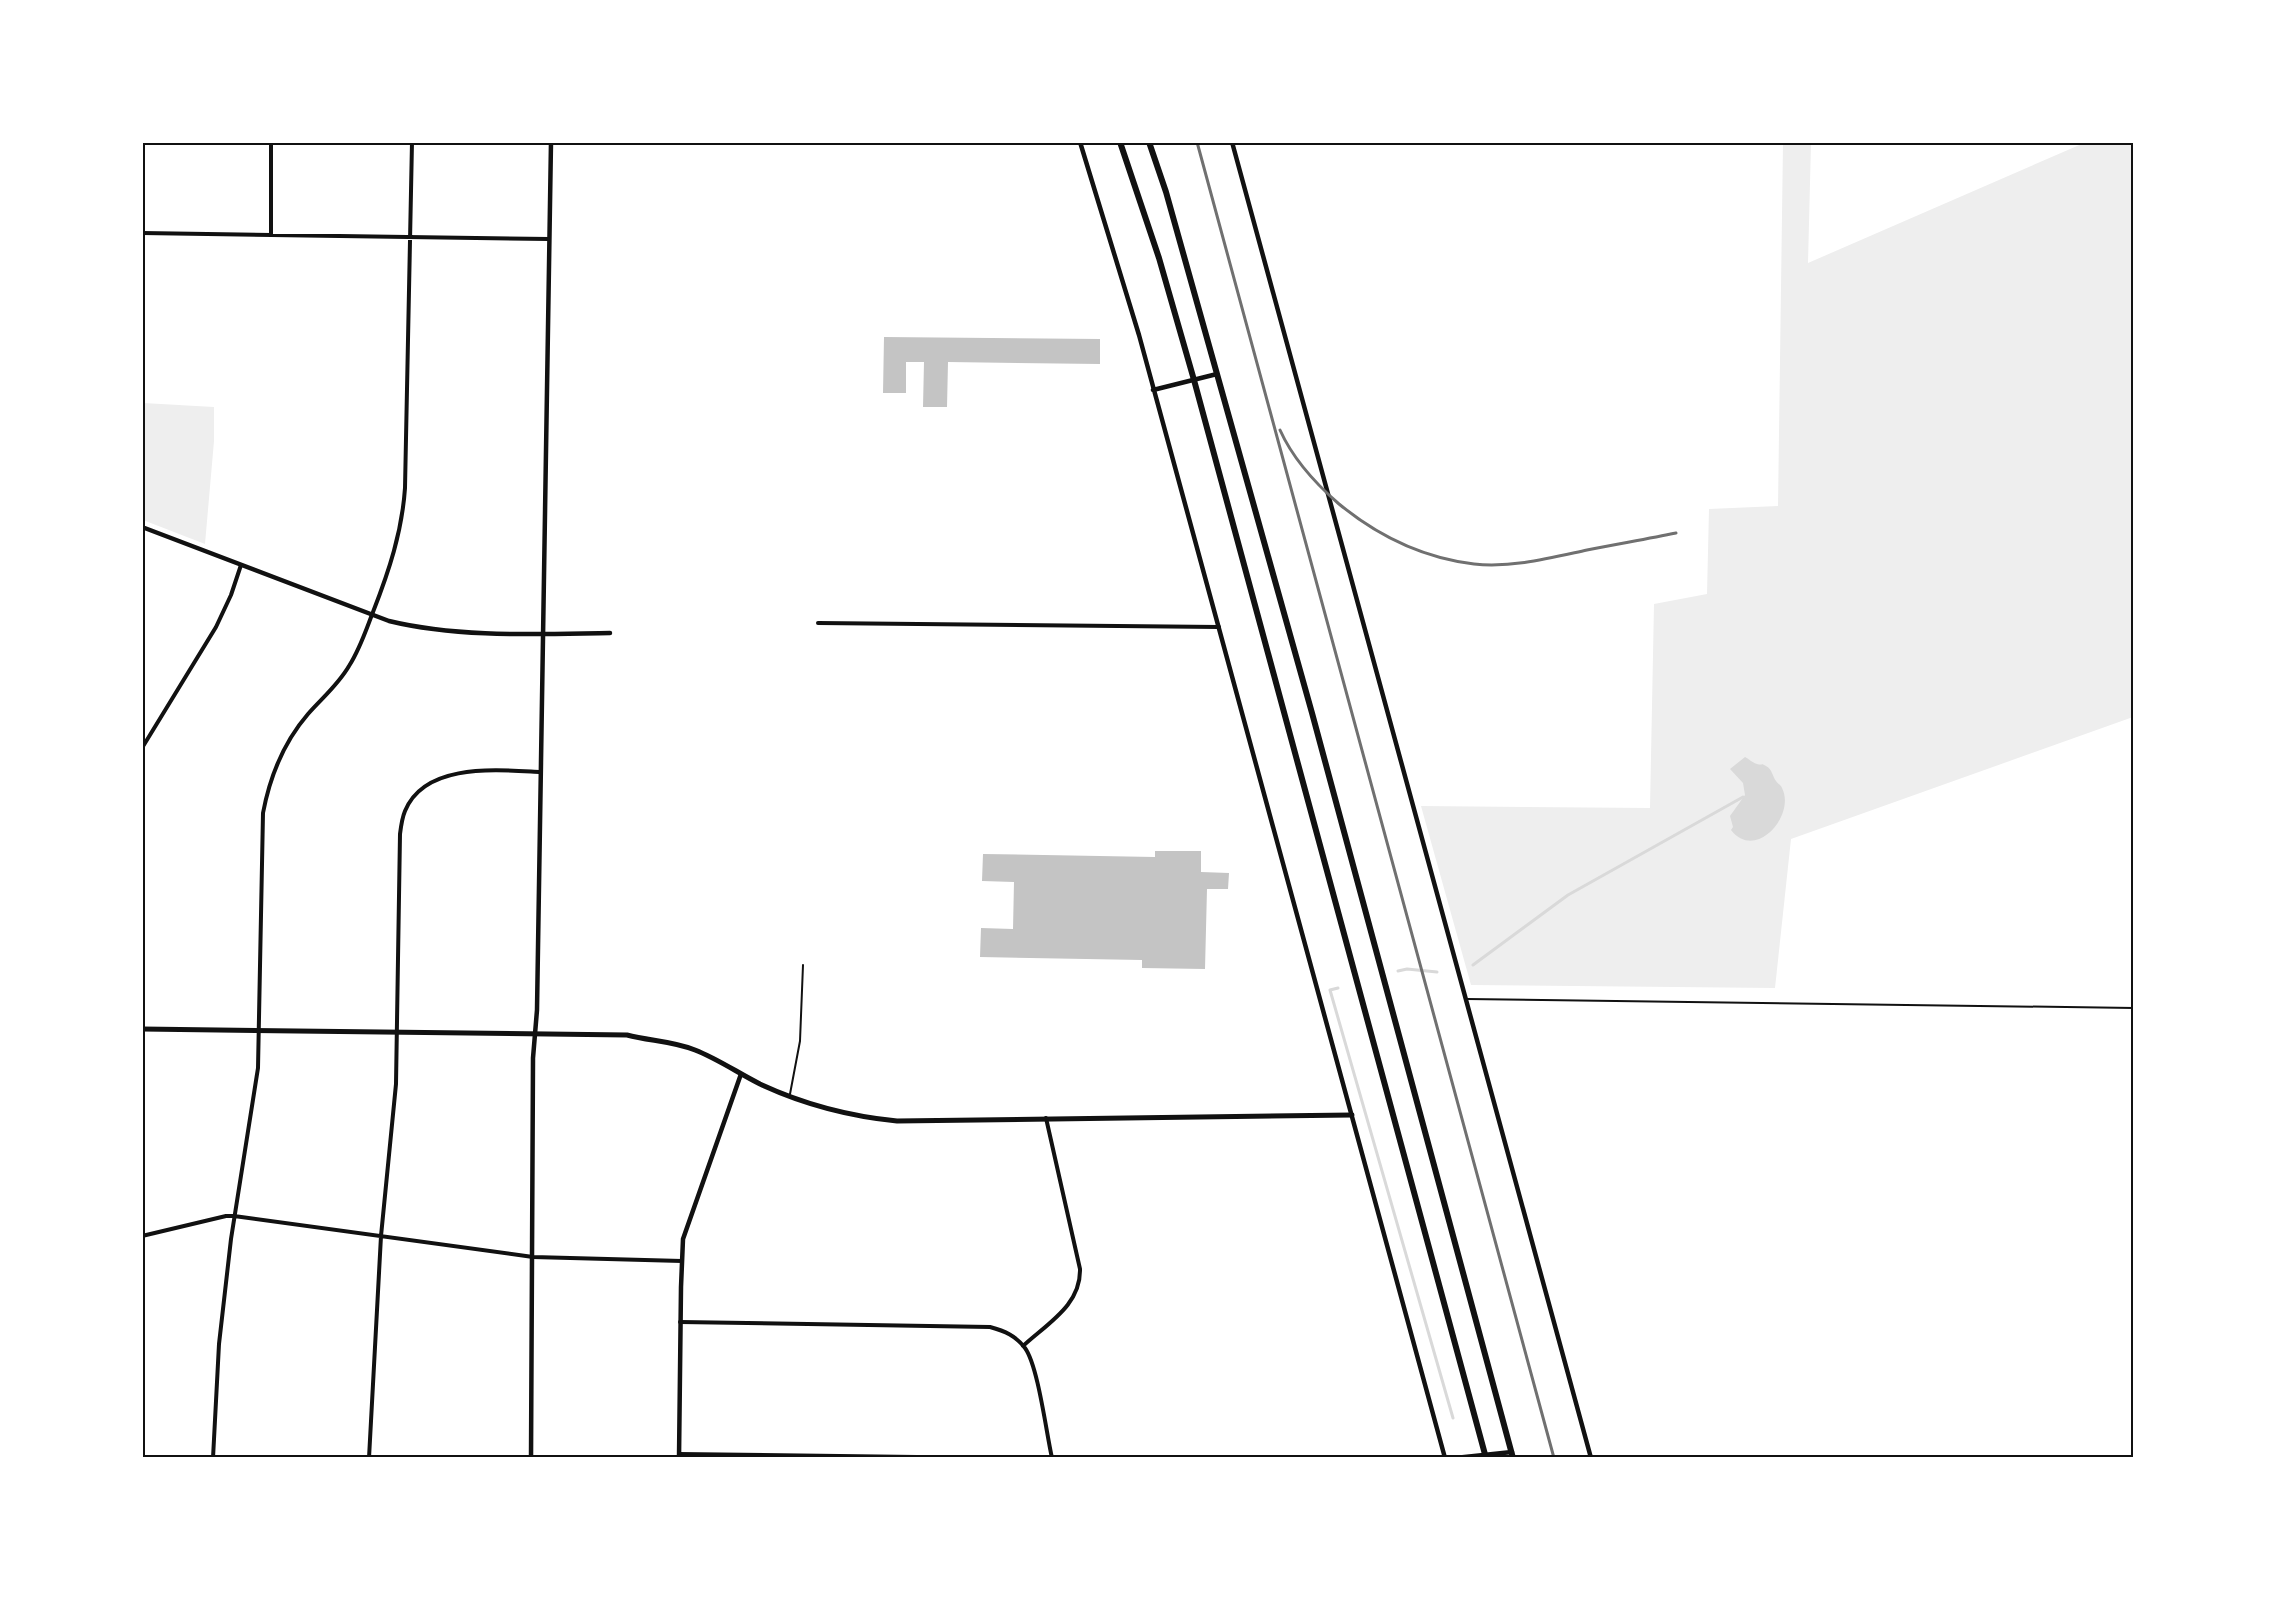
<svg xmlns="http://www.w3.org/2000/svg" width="2276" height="1600" font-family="Overpass,sans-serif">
  <rect width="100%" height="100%" fill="#fff"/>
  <path fill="#eee" d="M1783,143H1811L1808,263L2084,143H2133V717L1791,839L1775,988L1471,985L1421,806L1650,808L1654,604L1707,594L1709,509L1778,506Z
    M143,403L214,407V441L205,544L143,520Z"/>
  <path fill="#d9d9d9" d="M1745,757C1749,759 1753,763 1757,764C1764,766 1760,762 1766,766C1773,770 1772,776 1776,781C1778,784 1781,785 1782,788C1796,815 1756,862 1731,830L1733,827L1730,816L1745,795L1743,783L1730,769Z"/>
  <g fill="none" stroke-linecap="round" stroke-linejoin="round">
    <path stroke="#d9d9d9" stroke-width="3" d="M1473,965L1568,895L1743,797
      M1398,971L1407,969L1437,972
      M1338,988L1330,990L1453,1418"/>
  </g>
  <path fill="#c4c4c4" d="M884,337L1100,339V364L948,362L947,407H923L924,362H906V393H883Z
    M1155,851H1201V872L1229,873L1228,889H1207L1205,969L1142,968V960L980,957L981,928L1013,929L1014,882L982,881L983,854L1155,857Z"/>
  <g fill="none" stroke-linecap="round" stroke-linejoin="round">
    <path stroke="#111" stroke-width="2" d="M1467,999L2134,1008
      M790,1094L800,1041L803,965"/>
    <path stroke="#111" stroke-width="4" d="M142,233L549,239
      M271,235V142
      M818,623L1219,627
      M142,748L216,627L231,595L241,565
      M142,1236L226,1216H234L533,1257L682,1261
      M680,1322L990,1327C1005,1331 1016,1336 1025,1348C1038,1366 1046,1431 1052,1458
      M1023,1346C1048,1323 1081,1305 1080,1269L1046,1118
      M679,1454L994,1458
      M213,1458L219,1344L231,1239L258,1068L263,813C270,776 283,743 308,714C322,698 338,685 349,666C360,649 366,630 373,612C389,571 402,532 405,488L412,142
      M369,1458L381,1236L396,1084L400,834C401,826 402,818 405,811C425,762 498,770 541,772"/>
    <path stroke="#111" stroke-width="4.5" d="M1080,142L1139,335L1445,1458
      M1232,142L1591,1458
      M1153,390L1217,374
      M142,527L389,621C459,638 538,634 610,633
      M531,1458L533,1058L537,1010L551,142
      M679,1458L681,1287L683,1239L741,1074
      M1455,1458L1512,1452"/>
    <path stroke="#111" stroke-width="5" d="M142,1029L627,1035C650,1041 673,1041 695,1050C718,1059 738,1073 760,1084C805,1105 848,1116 897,1121L1352,1115"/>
    <path stroke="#111" stroke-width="6" d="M1120,142L1159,258L1194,380L1486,1458
      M1149,142L1166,192L1312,713L1513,1458"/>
    <path stroke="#707070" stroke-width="3" d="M1197,142L1554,1458
      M1280,430C1293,459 1316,484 1339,504C1378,536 1424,558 1474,564C1512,568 1550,558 1587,550C1617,544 1647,539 1676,533"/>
  </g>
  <rect width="2276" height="1600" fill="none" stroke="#ffffff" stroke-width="288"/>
  <rect x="144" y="144" width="1988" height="1312" fill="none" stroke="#111" stroke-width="2"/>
</svg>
